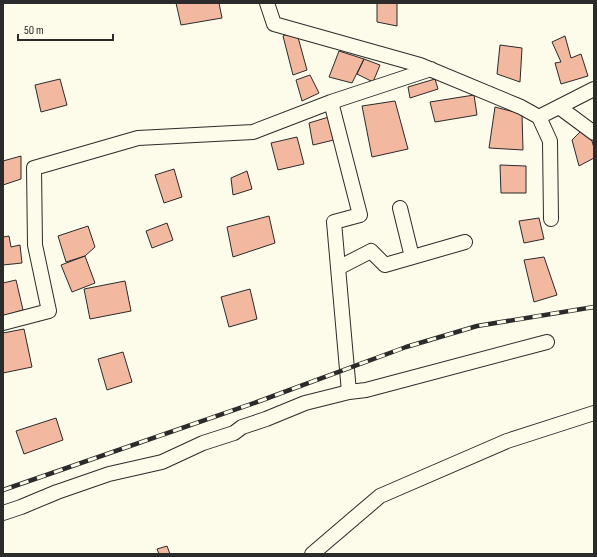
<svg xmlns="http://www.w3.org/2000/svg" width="597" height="557" font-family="'Sofia Sans Condensed',sans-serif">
  <rect width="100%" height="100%" fill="#fdfbea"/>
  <path fill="#f2b8a0" stroke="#2b2b2b" d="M176,3H219L222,18L181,25Z
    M377,3H397V26L377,22Z
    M296,30L307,70L293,75L283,36Z
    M565,36L571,58L581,54L588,76L561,84L555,63L561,62L552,42Z
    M500,45L522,48L520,82L497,74Z
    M339,51L364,59L352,83L329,77Z
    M364,59L380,65L373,82L357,74Z
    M310,75L319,93L302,101L296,80Z
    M60,79L67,105L41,112L35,85Z
    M435,79L438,89L410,98L408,87Z
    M474,95L477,115L435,122L430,102Z
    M395,101L408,149L372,157L362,106Z
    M495,107L522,114L523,150L489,148Z
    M332,116L338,139L313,145L309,123Z
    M581,131L592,141L594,148V158L579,166L572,140Z
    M297,137L304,164L278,170L271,143Z
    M21,156V179L3,185V161Z
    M500,165L526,166V193H501Z
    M174,169L182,197L164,203L155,175Z
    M247,171L252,189L233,195L231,178Z
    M269,216L275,243L233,257L227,227Z
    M539,218L544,239L524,243L519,221Z
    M167,223L173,240L152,248L146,231Z
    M88,226L95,247L85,256L66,262L58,236Z
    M9,236L11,247L20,245L22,263L3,265V237Z
    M85,256L95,283L72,292L61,265Z
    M544,257L557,295L534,302L524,260Z
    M16,280L23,310L3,316V283Z
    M125,281L131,311L90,319L84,289Z
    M250,289L257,319L229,327L221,297Z
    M24,329L32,367L3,373V333Z
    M123,352L132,382L107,390L98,359Z
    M56,418L63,440L24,454L16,431Z
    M167,546L170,554H159L157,549Z"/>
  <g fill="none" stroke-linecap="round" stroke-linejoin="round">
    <g stroke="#2b2b2b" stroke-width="16">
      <path id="minor" d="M267,3L274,24L420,65L521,107L539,117L550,141L551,219
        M331,102L360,215L334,222L349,392
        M559,107L594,133
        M539,117L594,89
        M400,208L412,257
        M338,268L371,251L385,265L465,242
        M3,323L49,311L35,245L34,168L138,138L253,132L331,102L431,69
        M3,513L21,507L57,492L109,474L162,462L203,443L234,433L242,427L266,419L305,403L349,392L366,390L547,342
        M312,554L380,496L507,441L594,413"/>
    </g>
    <use href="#minor" stroke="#fdfbea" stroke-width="14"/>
    <g stroke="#2b2b2b" stroke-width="4.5">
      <path id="rail" d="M3,490L257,402L406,347L477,326L594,307"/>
    </g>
    <use href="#rail" stroke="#fdfbea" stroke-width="3" stroke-dasharray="9" stroke-linecap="butt"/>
  </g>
  <rect width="597" height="557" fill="none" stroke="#2b2b2b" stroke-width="8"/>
  <path d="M18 34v6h95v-6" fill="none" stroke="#2b2b2b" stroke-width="2"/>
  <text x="24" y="34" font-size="12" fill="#2b2b2b" stroke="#fdfbea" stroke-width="3" paint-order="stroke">50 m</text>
</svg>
